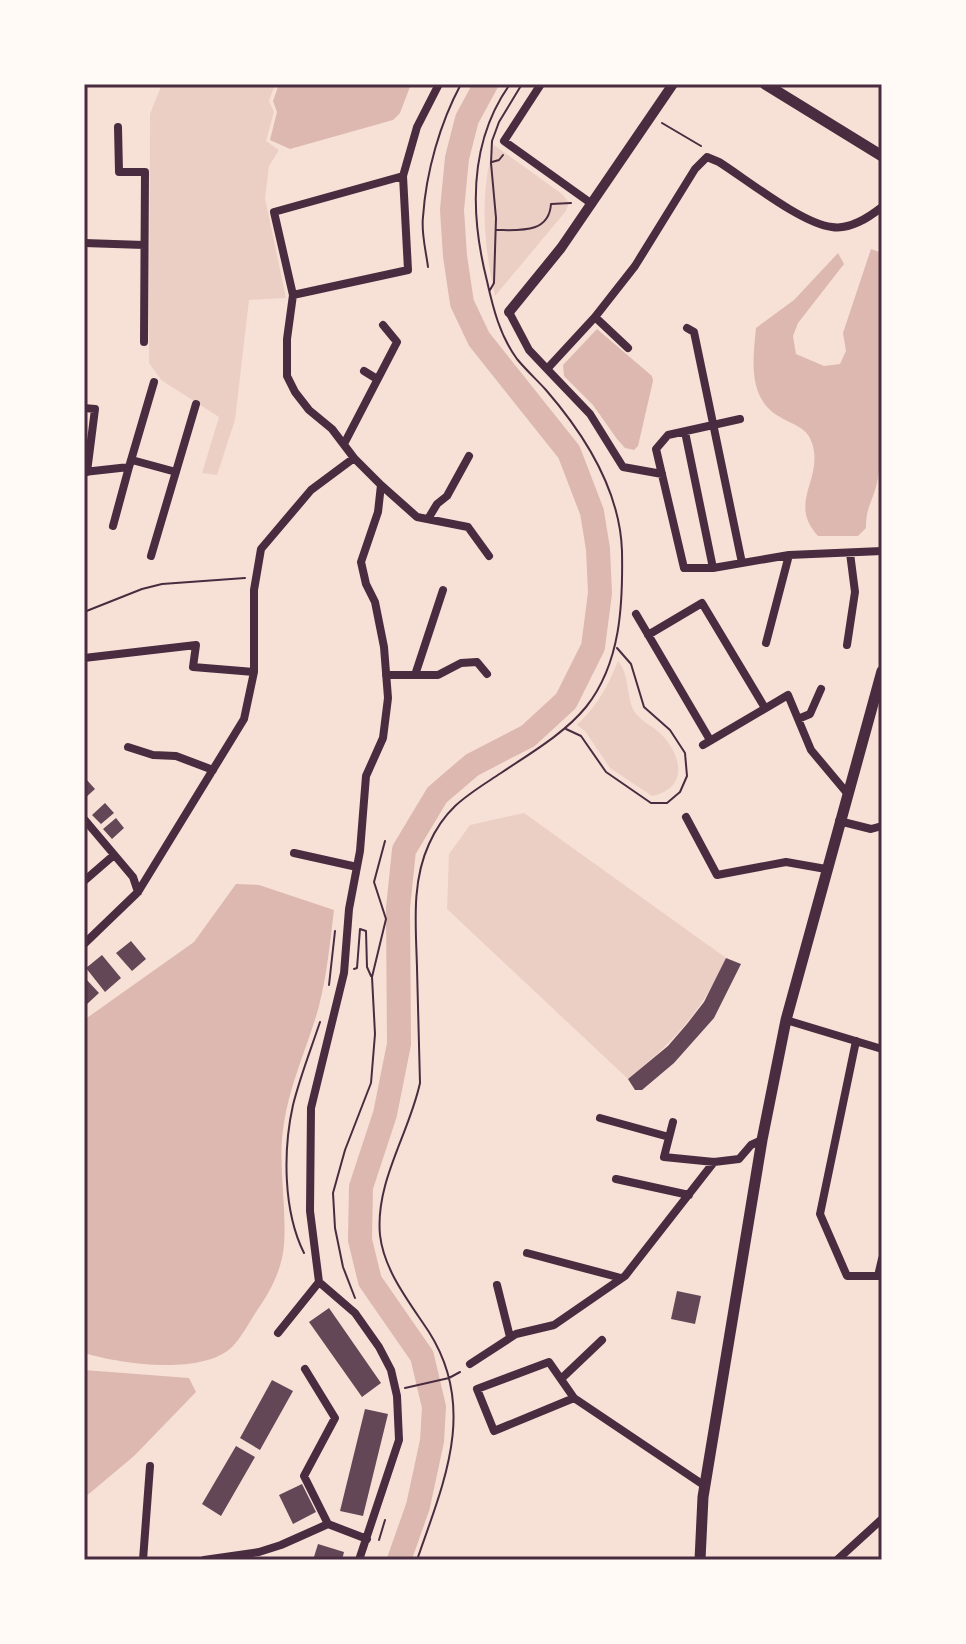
<svg xmlns="http://www.w3.org/2000/svg" width="966" height="1644" font-family="'Nunito Sans',sans-serif">
  <rect width="100%" height="100%" fill="#f7e1d7"/>
  <path fill="#ebcfc5" d="M162,84H275L269,101L274,112L266,141L279,150L269,166L265,198L286,298L249,300L235,420L217,475L202,473L219,417L161,380L149,363L150,114Z
    M494,145L562,194L569,203L566,211L495,296C484,247 479,194 494,145Z
    M618,661C631,676 625,699 636,714C643,722 654,727 661,734C683,757 688,788 652,796L610,768L585,731L577,725C597,706 608,686 618,661Z
    M524,813L726,958C702,1012 673,1042 628,1079L447,909L449,854L470,825Z"/>
  <path fill="#dcb8b0" d="M279,84H411L400,113L393,120L290,149L270,140L277,112L273,101Z
    M871,249L882,253V452C879,464 879,479 875,490C870,506 866,510 866,528L858,536H818C787,502 824,480 812,443C807,427 793,425 780,417C747,399 753,359 756,328L794,300L838,253L844,264L798,323L793,336L796,354L824,366L840,364L846,351L843,333Z
    M597,329L652,376L653,381L638,446L634,450L625,448L617,439L593,405L564,376L563,365Z
    M236,884L259,885L334,910C330,942 327,975 319,1006C308,1046 290,1083 284,1123C277,1163 287,1205 284,1245C282,1270 270,1292 256,1312C249,1323 241,1338 232,1347C201,1376 121,1364 84,1353V1020L194,942Z
    M84,1370L189,1378L196,1392L134,1456L84,1498Z"/>
  <g fill="none" stroke-linecap="round" stroke-linejoin="round">
    <path stroke="#dcb8b0" stroke-width="24" d="M399,1560L418,1506L432,1441L434,1407L422,1356L370,1281L360,1240L361,1187L385,1114L399,1044L398,908L404,850L437,795L472,765L528,736L566,701L593,647L600,593L598,549L592,512L569,452L479,339L462,303L455,256L452,210L457,158L467,119L486,84"/>
  </g>
  <path fill="#644757" d="M86,779L95,789L84,799V781Z
    M105,803L114,813L101,824L92,815Z
    M116,818L124,828L112,839L103,829Z
    M131,941L146,959L132,971L116,953Z
    M102,955L121,978L105,992L86,968Z
    M726,958L741,964L714,1018L674,1063L642,1090H635L628,1079L668,1046L687,1024L704,1002Z
    M86,979L99,993L86,1005L84,982Z
    M677,1291L701,1296L695,1324L671,1319Z
    M329,1308L381,1383L362,1397L309,1322Z
    M272,1380L293,1391L260,1450L240,1438Z
    M365,1409L388,1414L363,1516L340,1511Z
    M236,1446L255,1457L221,1516L202,1504Z
    M302,1484L316,1512L293,1524L279,1495Z
    M318,1544L344,1552L342,1560H313Z"/>
  <g fill="none" stroke-linecap="round" stroke-linejoin="round">
    <path stroke="#4a2c40" stroke-width="2" d="M662,123L701,146
      M492,162L499,160L503,155
      M496,230C519,230 549,234 551,204L571,203
      M428,267C426,251 421,233 423,217C426,172 440,123 461,84
      M490,290L494,283L496,218L491,163L492,141L499,122L522,84
      M84,612L142,589L162,584L245,578
      M566,729L581,736L606,772L651,803H667L680,792L687,776L685,753L670,730L644,707L631,664L617,648
      M354,969L357,968L360,929L366,931L367,967L371,976
      M329,985L335,931
      M304,1253C283,1211 283,1150 293,1105C300,1077 311,1049 320,1022
      M355,1298L343,1267L335,1228L333,1193L345,1150L371,1083L375,1034L372,977L386,919L374,882L385,841
      M405,1388L449,1378L460,1372
      M379,1540L385,1520
      M417,1560C443,1484 478,1409 429,1332C410,1303 384,1271 380,1235C375,1182 409,1134 420,1083C419,1045 418,1007 417,968C416,927 411,883 429,844C446,806 468,795 501,773C529,754 564,734 586,707C621,663 623,604 622,551C620,490 585,435 546,390C537,380 526,370 517,359C500,336 493,308 487,281C470,214 468,143 510,84"/>
    <path stroke="#4a2c40" stroke-width="8" d="M541,84L504,141L592,204
      M118,127L119,172H145L144,342
      M84,243L144,245
      M293,295L408,270L403,176L417,127L439,84
      M509,312L529,350L547,369L595,317L635,266L695,169L707,157L719,162C746,179 802,224 832,227C850,230 868,218 882,207
      M595,317L628,348
      M687,328L694,332L742,563
      M547,369L590,414L623,467L662,474
      M364,371L377,379
      M84,408L95,409L87,472
      M740,419L668,435L656,449L684,568H713L789,555L882,551
      M685,432L713,568
      M344,444L397,342L383,325
      M132,460L176,472
      M84,472L129,467L154,382
      M381,485L417,517L468,527L489,556
      M428,519L437,504L447,496L469,456
      M113,526L129,467
      M151,556L196,404
      M636,614L710,740
      M648,635L702,603L765,708
      M766,643L789,555
      M847,645L855,592L850,553
      M84,658L196,645L193,667L254,672
      M386,675H438L461,663L477,662L487,674
      M415,675L443,590
      M798,719L810,714L821,689
      M703,745L788,695L811,750L847,793
      M128,747L153,755L176,756L213,770
      M686,817L717,875L786,862L826,869
      M84,819L133,877L138,892
      M839,821L871,829L882,826
      M294,853L357,867
      M84,881L114,855
      M84,944L138,892L244,719L254,672V590L261,549L311,490L354,458
      M786,1020L882,1049
      M856,1041L820,1214L847,1276H882
      M600,1118L669,1137
      M673,1122L664,1157L714,1162L739,1159L751,1145L762,1140
      M616,1179L689,1195
      M527,1253L621,1278
      M878,1276L882,1259
      M497,1285L510,1337
      M278,1333L319,1282
      M470,1364L516,1334L554,1325L625,1276L714,1162
      M305,1369L335,1418L304,1476L328,1524
      M561,1379L602,1340
      M574,1398L494,1431L477,1389L549,1362L574,1398L705,1486
      M143,1560L150,1466
      M204,1560L259,1552L281,1545L328,1524L367,1539
      M359,1560L399,1440L397,1396L391,1370L379,1347L355,1313L319,1282L310,1211L311,1108L344,973L349,909L360,851L366,776L383,738L388,698L384,647L375,602L366,584L361,562L378,512L381,485L354,458L332,429L309,410L295,392L287,376V339L293,295L274,212L403,176
      M837,1560L882,1519"/>
    <path stroke="#4a2c40" stroke-width="10" d="M509,312L561,248L673,84"/>
    <path stroke="#4a2c40" stroke-width="11" d="M765,84L882,156
      M700,1560L703,1497L762,1140L786,1020L882,671"/>
  </g>
  <rect width="966" height="1644" fill="none" stroke="#fffaf5" stroke-width="172"/>
  <rect x="86" y="86" width="794" height="1472" fill="none" stroke="#4a2c40" stroke-width="3"/>
</svg>
